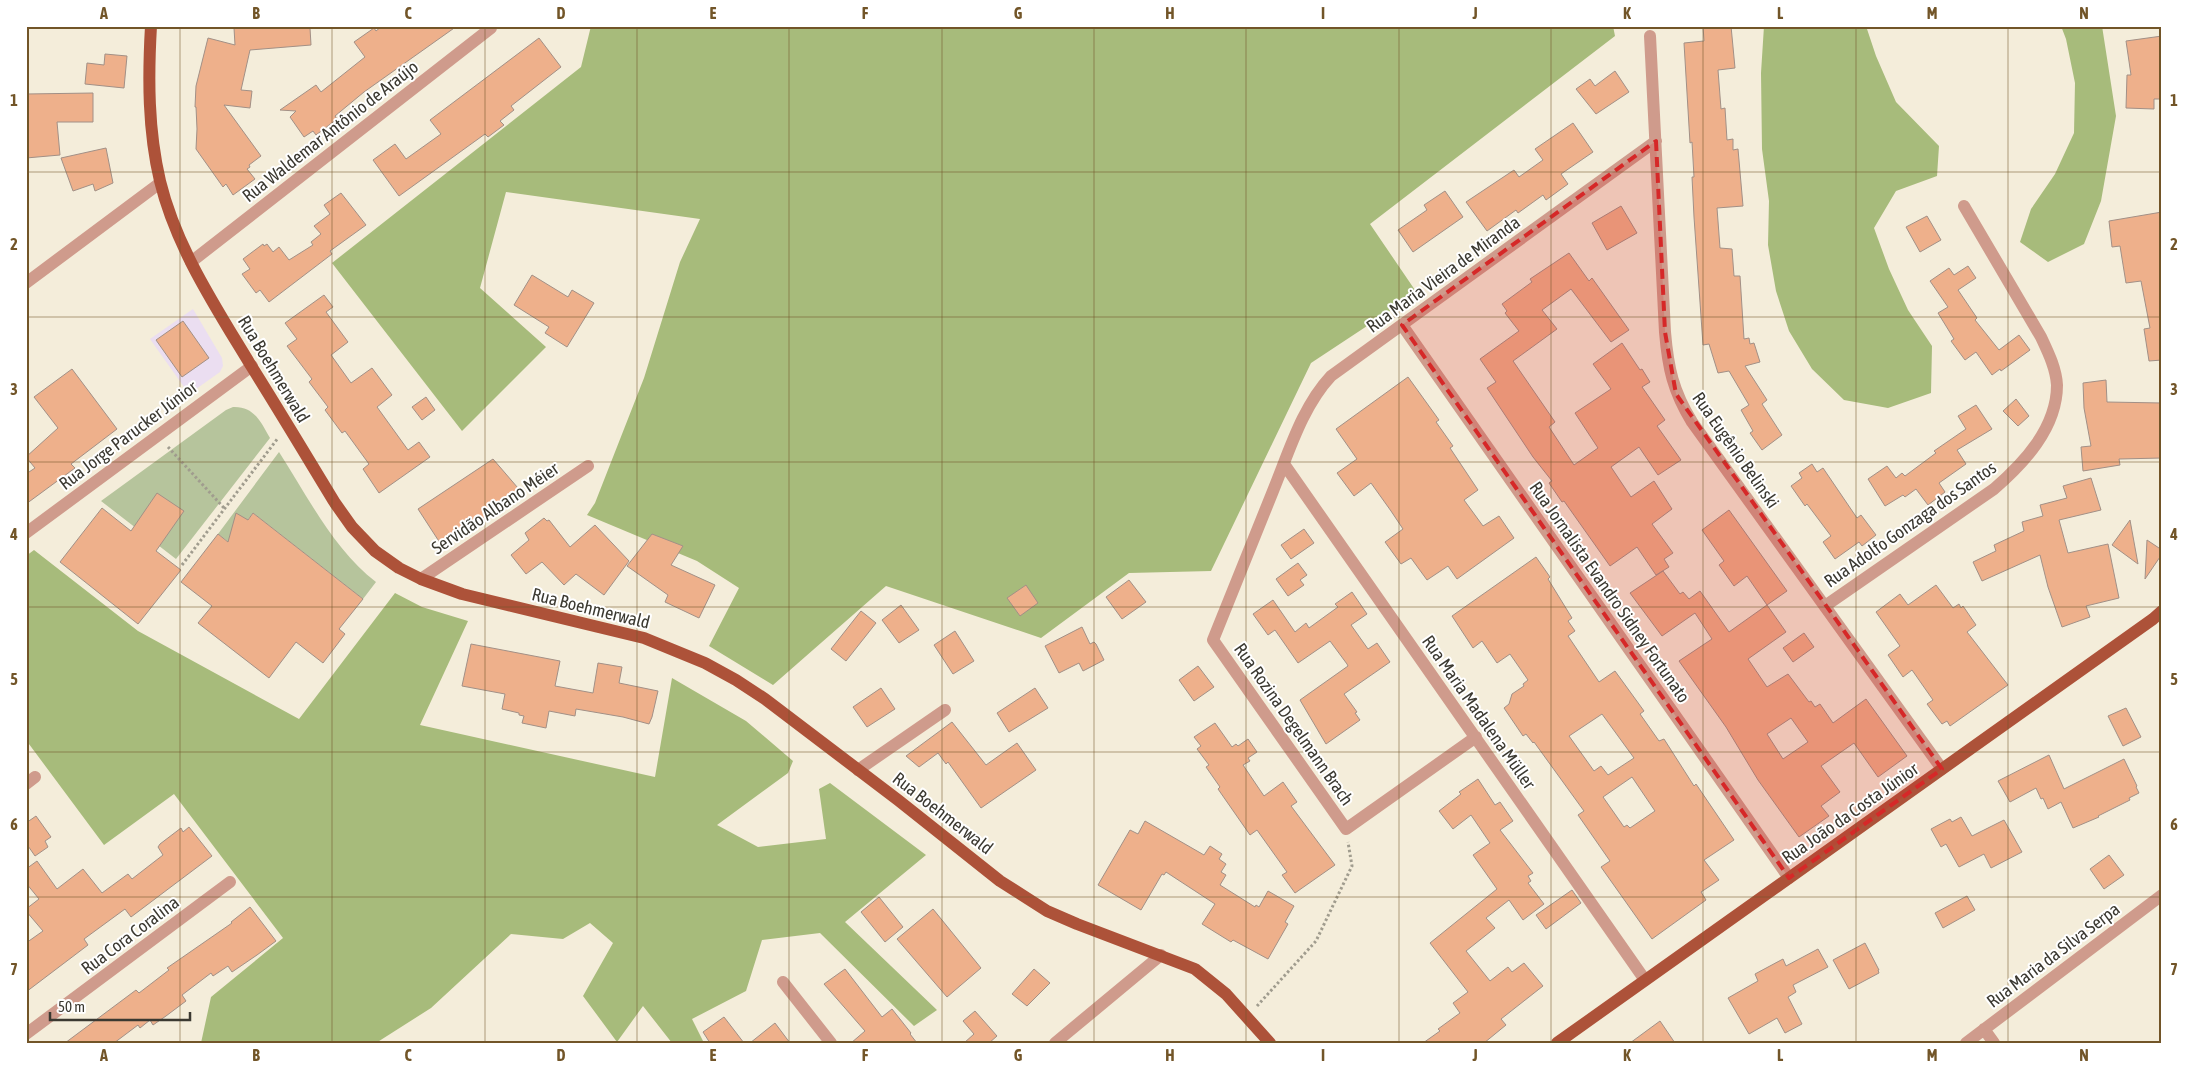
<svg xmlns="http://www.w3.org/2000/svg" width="2188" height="1069" font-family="'Asap Condensed',sans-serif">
  <rect width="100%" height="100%" fill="#f4edda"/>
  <path fill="#ebdef1" d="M193,309L222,358L223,366L220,372L189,394L150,339Z"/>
  <path fill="#b6c49c" d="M233,407C254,406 261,422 270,438L176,559L101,501L226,410Z
    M279,452C308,497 334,550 376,582L363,599L253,513L230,543L218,534Z"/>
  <path fill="#a7bb7b" d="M591,26H1613L1615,36L1370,224L1417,293L1311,363L1211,571L1129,573L1041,638L886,586L773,685L709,646L739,588L697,561L587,515L595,503L644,378L680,262L700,219L506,192L480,288L546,347L462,431L332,263L581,67Z
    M1764,26H1866L1876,56L1896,102L1939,146L1937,176L1896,191L1874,228L1889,269L1908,310L1932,346L1931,393L1888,408L1844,400L1812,369L1789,331L1776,291L1768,245L1769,201L1762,149L1761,73Z
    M2061,26H2102L2116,116L2101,201L2084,244L2048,262L2020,242L2031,209L2055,174L2074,133L2075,83L2066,39Z
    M34,550L138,631L299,719L395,593L422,607L468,621L420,725L655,777L672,678L746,721L793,761L788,773L717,825L758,847L826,839L819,789L830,783L926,855L845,922L937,1010L914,1026L820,933L762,940L746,991L692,1019L704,1043H672L643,1006L617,1042L583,996L613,943L590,923L563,939L511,934L431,1008L376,1043H201L211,997L283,938L174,794L104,845L26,740V556Z"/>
  <path fill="#eeb08b" stroke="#a29086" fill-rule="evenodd" d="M255,26L310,28L311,45L250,50L241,90L252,91L250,108L224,105L261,156L249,165L250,167L247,169L255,179L233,195L226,184L223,187L196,149L197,129L196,107H195L196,86L208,38L235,45L234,28Z
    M382,26H457L364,92L335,116L337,119L316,135L313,131L304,137L290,117L296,111L280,110L316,85L321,92L365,57L354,42L374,28L376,31Z
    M1703,26H1731L1735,68L1718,70L1721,109L1725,108L1727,140L1733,139V150L1738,149L1743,206L1717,208L1720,248L1732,249L1734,276H1740L1744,339L1749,338L1750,344L1754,343L1760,362L1745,366L1767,400L1762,404L1782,435L1762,450L1750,433L1753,431L1741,410L1749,405L1729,371L1718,373L1709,344L1703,345L1694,217L1692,177H1694L1692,142L1690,143L1684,43L1704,41Z
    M2162,36V99H2154V109L2126,108L2127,75H2131L2126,41Z
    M539,38L561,67L511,106L514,110L500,121L504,125L488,137L485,134L399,196L373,160L395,144L406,159L441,134L430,120Z
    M105,54L127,56L124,88L85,84L87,63L104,65Z
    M1615,71L1629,92L1596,114L1576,89L1590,79L1595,86Z
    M93,93V122H57L60,155L26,158V94Z
    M1573,123L1593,152L1561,174L1568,184L1546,200L1543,195L1518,213L1516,210L1487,231L1466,202L1514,170L1519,177L1543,160L1535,149Z
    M106,148L113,183L95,191L93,184L73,191L61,158Z
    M1445,191L1463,217L1413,252L1398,230L1427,210L1424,205Z
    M341,193L366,225L330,251L332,254L269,302L260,290L256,293L242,274L250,269L243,259L263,244L264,246L267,244L273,252L279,247L289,260L313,245L311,242L321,234L314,226L330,214L324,205Z
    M1621,206L1637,233L1607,250L1592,223Z
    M2162,212V360L2149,361L2144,329L2150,328L2141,281L2126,283L2120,246L2112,247L2109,221Z
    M1927,216L1941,240L1920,252L1906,227Z
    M1569,253L1589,281L1592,278L1629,330L1611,342L1571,289L1542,310L1557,329L1513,361L1555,422L1549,427L1574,465L1598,448L1575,413L1611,389L1593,364L1622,343L1640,370L1642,369L1650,382L1642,387L1665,420L1657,426L1681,460L1658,475L1639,447L1611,467L1631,497L1654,481L1672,509L1652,524L1673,553L1664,559L1669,567L1656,575L1637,547L1610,566L1564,501L1562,502L1549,483L1552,481L1533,457L1487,388L1496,382L1480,359L1519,331L1505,313L1507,311L1502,304L1532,282L1530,279Z
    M1968,266L1976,278L1958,290L1977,318L1975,320L1999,350L2019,335L2030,350L2001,371L2000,369L1992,375L1976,352L1965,360L1951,341L1954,339L1938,313L1948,307L1930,281L1949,268L1954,275Z
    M532,275L568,297L572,290L594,303L567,347L545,333L549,327L514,305Z
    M324,295L333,307L326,312L348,342L331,355L351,383L372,368L392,395L377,407L408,450L419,442L430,457L379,493L363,469L369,464L345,431L342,433L325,410L328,407L309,382L312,379L287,346L297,339L285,323Z
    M183,321L209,358L182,377L156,340Z
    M72,369L117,429L71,464L75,468L26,504V474L35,468L26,457L58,428L34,397Z
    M1408,377L1439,420L1436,422L1453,446L1450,448L1478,490L1464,500L1483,526L1499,516L1514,538L1457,579L1448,566L1427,580L1411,558L1401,564L1385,542L1403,529L1391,511L1371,483L1354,496L1337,473L1357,459L1336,429Z
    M2106,380L2107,402L2162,403V458L2119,459L2120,465L2083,471L2081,447L2091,446L2084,408L2083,383Z
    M426,397L435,410L422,420L412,407Z
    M2016,399L2029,416L2018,426L2003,411Z
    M1976,405L1992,429L1957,450L1966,464L1939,483L1945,492L1928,505L1916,489L1905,497L1903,495L1885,506L1868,479L1887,466L1896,478L1902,473L1905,476L1936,453L1934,451L1966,429L1958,416Z
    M493,459L524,495L505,507L503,505L442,546L418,509Z
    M1812,464L1817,472L1823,468L1857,518L1861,515L1876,535L1862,546L1859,542L1835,559L1823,542L1831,536L1807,504L1805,506L1791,486L1802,478L1799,473Z
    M2091,478L2101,510L2059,520L2068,553L2108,544L2119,598L2086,606L2090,617L2062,627L2048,587L2040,555L1982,581L1973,562L1996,551L1994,545L2024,531L2022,522L2043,516L2040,505L2067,498L2063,486Z
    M157,493L184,511L156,551L181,570L138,624L60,562L102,508L131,531Z
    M1729,510L1787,591L1767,605L1747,576L1734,586L1719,565L1724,561L1702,530Z
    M236,513L248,520L253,513L363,599L339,629L345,634L323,663L296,642L269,678L198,623L212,606L181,582L218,534L228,542Z
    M544,518L547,521L549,520L570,547L595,525L629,561L604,595L576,574L564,585L542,562L526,574L511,555L529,540L525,533Z
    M2130,520L2138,564L2112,545Z
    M1304,529L1314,543L1291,559L1281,545Z
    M652,534L683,546L671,565L715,585L699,618L665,602L668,595L627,566Z
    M2147,540L2162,550V554L2145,579Z
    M1536,557L1550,577L1548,579L1572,618L1568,621L1575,631L1568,636L1599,682L1615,671L1644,711L1640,714L1659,741L1664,739L1694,786L1696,784L1734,840L1704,860L1719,880L1701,892L1706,900L1652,939L1601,867L1610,861L1578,815L1584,811L1534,742L1533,743L1526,734L1523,736L1504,708L1509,704L1512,694L1524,686L1523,684L1528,680L1510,654L1497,663L1482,641L1473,648L1452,616ZM1602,714L1634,758L1608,775L1601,766L1594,771L1569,736ZM1632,777L1655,811L1630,828L1627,825L1624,827L1603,797Z
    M1298,563L1307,575L1300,580L1304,585L1288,596L1276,579Z
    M1663,571L1680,594L1683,592L1689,599L1700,591L1729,632L1767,605L1786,632L1748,659L1767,687L1788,674L1809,702L1811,701L1815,707L1820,704L1833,723L1866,699L1907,756L1878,777L1854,743L1821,766L1840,792L1821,806L1829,816L1799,837L1758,780L1726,727L1679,661L1712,639L1695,613L1662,636L1630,593ZM1791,718L1808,742L1783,759L1767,734Z
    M1129,580L1146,602L1122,619L1106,597Z
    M1026,585L1038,603L1020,616L1007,598Z
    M1936,585L1953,608L1959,604L1961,608L1963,606L1976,625L1967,632L2008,685L1950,726L1947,721L1942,724L1927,704L1933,700L1912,670L1903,677L1888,655L1900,646L1876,612L1900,594L1908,605Z
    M1352,592L1367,614L1351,625L1368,649L1377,643L1390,662L1344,694L1357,712L1355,713L1360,720L1326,744L1300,700L1348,666L1347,664L1330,641L1298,663L1275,630L1268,635L1253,614L1273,600L1295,632L1306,623L1309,628L1338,607L1335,604Z
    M901,605L919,630L899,643L882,620Z
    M861,611L876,623L846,661L831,649Z
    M1082,627L1090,644L1094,642L1096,644L1104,660L1083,671L1079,663L1059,673L1045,646Z
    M955,631L974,661L953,674L934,645Z
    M1804,633L1814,647L1793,662L1783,648Z
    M471,644L560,661L555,686L593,693L598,663L622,667L619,683L658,691L652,717L649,724L623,717L576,709L575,716L549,711L546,728L522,723L524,716L519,715V713L502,709L505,694L462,686Z
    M1198,666L1214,687L1194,701L1179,680Z
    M881,688L895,709L867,727L853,707Z
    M1035,688L1048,708L1009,732L997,713Z
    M2126,708L2141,737L2123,746L2108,716Z
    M952,722L986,765L1017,743L1036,770L981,808L948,762L946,764L938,753L919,767L906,756Z
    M1215,723L1232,747L1236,744L1238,746L1248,739L1257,752L1248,758L1250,761L1243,765L1264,796L1283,782L1297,802L1291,806L1335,865L1295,893L1282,875L1287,872L1257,830L1250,835L1218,789L1220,787L1206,767L1209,765L1197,749L1201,746L1194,737Z
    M2049,755L2064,789L2124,759L2137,786L2136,787L2139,793L2129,798L2130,800L2098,816L2099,817L2073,828L2061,802L2048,809L2043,798L2041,799L2036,788L2010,802L1998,781Z
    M1478,779L1495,805L1500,802L1513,821L1500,830L1533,873L1528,876L1531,881L1528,883L1544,904L1523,920L1509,900L1486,918L1495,928L1466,951L1490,981L1508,967L1512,972L1524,963L1543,986L1501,1019L1506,1025L1484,1043H1423L1440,1031L1438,1029L1460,1013L1453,1003L1468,992L1430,943L1497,889L1473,855L1490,843L1471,815L1453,829L1439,811L1461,794L1459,792Z
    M36,816L51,837L45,841L48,847L35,856L26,843V823Z
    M1961,817L1972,836L2004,820L2022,852L1991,868L1984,854L1959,867L1946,844L1941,847L1931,829L1950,819L1952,822Z
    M1145,821L1204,855L1210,846L1222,854L1219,859L1226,864L1221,872L1226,875L1220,885L1255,907L1256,905L1259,907L1268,891L1294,906L1285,922L1288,924L1268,959L1233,940L1231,942L1202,924L1215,904L1166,872L1164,875L1162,874L1141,910L1098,885L1130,830L1138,834Z
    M189,827L212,856L131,917L125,909L84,939L88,945L26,992V943L43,931L26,911V909L39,899L26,883V869L37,861L57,889L83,869L102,893L128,874L132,879L163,855L158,847L160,844L181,828L183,832Z
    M2109,855L2124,875L2104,889L2090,869Z
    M1572,890L1581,903L1546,929L1536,915Z
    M1967,896L1975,910L1943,928L1935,913Z
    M879,897L903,927L885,942L861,912Z
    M250,907L276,941L257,955L232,972L228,966L213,976L211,973L182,995L186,1001L166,1016L153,1025L150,1020L140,1028L138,1025L114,1043H65L136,990L139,993L169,970L167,968L232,923L231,922Z
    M933,909L981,968L947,997L897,939Z
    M1865,943L1879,970H1878L1879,973L1849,989L1833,960Z
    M1818,949L1828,967L1793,985L1796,992L1788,997L1802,1024L1785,1033L1777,1018L1749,1034L1728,998L1758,981L1755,974L1783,959L1786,966Z
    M845,969L882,1017L892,1009L911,1033L910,1034L917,1043H851L865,1031L824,984Z
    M1034,969L1050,983L1027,1006L1012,994Z
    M975,1011L997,1036L989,1043H964L974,1034L963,1021Z
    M724,1017L744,1043H710L703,1032Z
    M1660,1021L1675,1043H1630Z
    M775,1023L790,1043H750Z"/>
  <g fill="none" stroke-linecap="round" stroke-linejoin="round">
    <path stroke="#a09c8e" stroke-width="3" stroke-dasharray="2.5 2.5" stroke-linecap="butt" d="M168,447L225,509
      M182,565L278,438
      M1257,1006L1316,941L1352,866L1348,842"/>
    <path stroke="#cf9b8c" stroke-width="12" d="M1650,36L1665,332C1668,368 1673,391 1692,422L1942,769
      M191,262L491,28
      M26,283L160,183
      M1402,325L1789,878
      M1284,464L1645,980
      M26,533L252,366
      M421,579L588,466
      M1825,606L1994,489C2024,463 2057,428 2057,385C2056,368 2048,352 2041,337L1964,206
      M1476,737L1346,829L1213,640C1233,590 1253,541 1273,491C1289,452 1302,407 1331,376L1656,141
      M858,770L945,710
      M26,784L35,777
      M783,982L831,1043
      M1984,1029L1994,1043
      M26,1034L230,882
      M1055,1043L1161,955
      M1966,1043L2162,895"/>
    <path stroke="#ad5239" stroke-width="12" d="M151,26C148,78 148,130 160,181C176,247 215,306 250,364C279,410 307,457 335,503L352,527L375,551L399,568L421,579L462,594L644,638L705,663L736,680L765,699L898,800L1000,881L1047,911L1077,924L1195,969L1226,994L1270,1043
      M1557,1043L2153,619L2162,611"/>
  </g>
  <path fill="#d62828" fill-opacity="0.2" stroke="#d62828" stroke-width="4" stroke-dasharray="10 6" stroke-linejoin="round" d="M1656,141L1665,332L1676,394L1942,769L1789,878L1402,325Z"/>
  <path fill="none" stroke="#725528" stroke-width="1" stroke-opacity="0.55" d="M180,26V1043M332,26V1043M485,26V1043M637,26V1043M789,26V1043M942,26V1043M1094,26V1043M1246,26V1043M1399,26V1043M1551,26V1043M1703,26V1043M1856,26V1043M2008,26V1043M26,172H2162M26,317H2162M26,462H2162M26,607H2162M26,752H2162M26,897H2162"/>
  <g text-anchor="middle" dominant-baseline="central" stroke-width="4" stroke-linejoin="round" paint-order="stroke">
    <g font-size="18" fill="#3b3931" stroke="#fff">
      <text transform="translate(330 131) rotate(-38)">Rua Waldemar Antônio de Araújo</text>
      <text transform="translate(1443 274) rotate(-36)">Rua Maria Vieira de Miranda</text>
      <text transform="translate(274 369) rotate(59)">Rua Boehmerwald</text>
      <text transform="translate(128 435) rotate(-37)">Rua Jorge Parucker Júnior</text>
      <text transform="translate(1736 450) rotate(55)">Rua Eugênio Belinski</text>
      <text transform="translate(495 508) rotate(-34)">Servidão Albano Méier</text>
      <text transform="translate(1910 524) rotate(-35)">Rua Adolfo Gonzaga dos Santos</text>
      <text transform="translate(1610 592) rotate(55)">Rua Jornalista Evandro Sidney Fortunato</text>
      <text transform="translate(591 608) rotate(14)">Rua Boehmerwald</text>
      <text transform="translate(1479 712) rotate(55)">Rua Maria Madalena Müller</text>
      <text transform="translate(1294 724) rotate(55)">Rua Rozina Degelmann Brach</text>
      <text transform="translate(943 813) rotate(38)">Rua Boehmerwald</text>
      <text transform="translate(1850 813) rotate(-35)">Rua João da Costa Júnior</text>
      <text transform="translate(130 935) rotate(-37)">Rua Cora Coralina</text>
      <text transform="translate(2053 955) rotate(-37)">Rua Maria da Silva Serpa</text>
    </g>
  </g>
  <rect width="2188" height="1069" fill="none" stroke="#ffffff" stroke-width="55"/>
  <path d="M50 1012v8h140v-8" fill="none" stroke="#3b3931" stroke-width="2.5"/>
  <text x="58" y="1012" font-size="15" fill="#3b3931" stroke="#ffffff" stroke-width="4" paint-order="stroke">50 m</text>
  <rect x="28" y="28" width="2132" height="1014" fill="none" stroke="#725528" stroke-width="2"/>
  <g font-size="16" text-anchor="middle" font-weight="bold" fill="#725528">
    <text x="104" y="19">A</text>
    <text x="256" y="19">B</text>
    <text x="408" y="19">C</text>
    <text x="561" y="19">D</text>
    <text x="713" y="19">E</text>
    <text x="865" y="19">F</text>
    <text x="1018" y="19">G</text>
    <text x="1170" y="19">H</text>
    <text x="1323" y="19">I</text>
    <text x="1475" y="19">J</text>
    <text x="1627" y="19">K</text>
    <text x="1780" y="19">L</text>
    <text x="1932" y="19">M</text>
    <text x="2084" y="19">N</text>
    <text x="14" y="106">1</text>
    <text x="2174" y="106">1</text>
    <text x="14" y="250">2</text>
    <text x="2174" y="250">2</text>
    <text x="14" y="395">3</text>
    <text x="2174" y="395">3</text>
    <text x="14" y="540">4</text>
    <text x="2174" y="540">4</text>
    <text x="14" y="685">5</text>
    <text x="2174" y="685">5</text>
    <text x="14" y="830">6</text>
    <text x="2174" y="830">6</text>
    <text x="14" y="975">7</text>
    <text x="2174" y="975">7</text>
    <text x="104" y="1061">A</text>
    <text x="256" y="1061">B</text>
    <text x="408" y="1061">C</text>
    <text x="561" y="1061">D</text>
    <text x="713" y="1061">E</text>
    <text x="865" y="1061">F</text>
    <text x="1018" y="1061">G</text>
    <text x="1170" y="1061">H</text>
    <text x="1323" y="1061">I</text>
    <text x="1475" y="1061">J</text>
    <text x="1627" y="1061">K</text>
    <text x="1780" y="1061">L</text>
    <text x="1932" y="1061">M</text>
    <text x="2084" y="1061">N</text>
  </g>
</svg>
